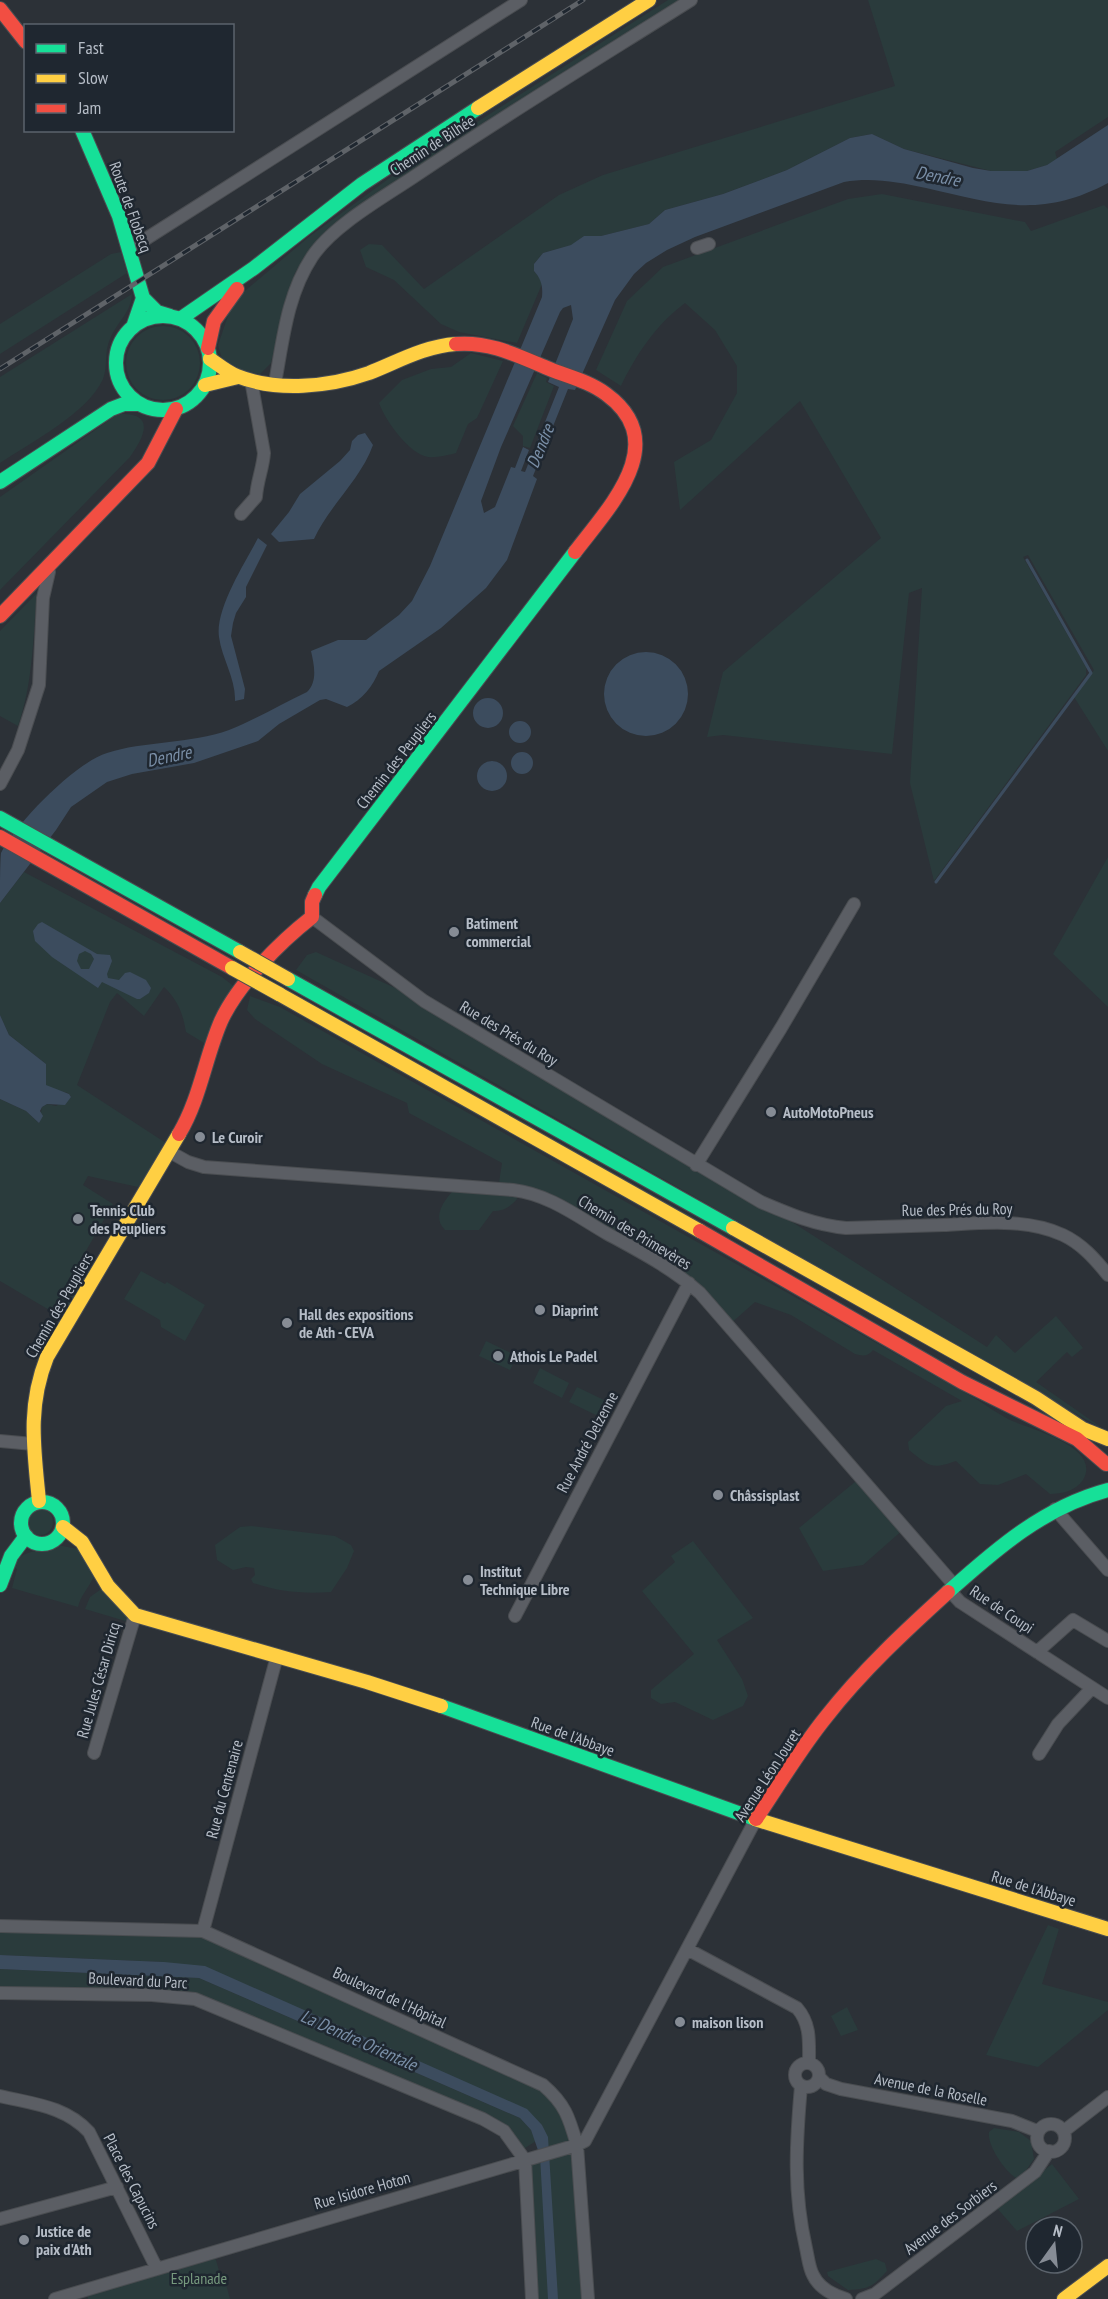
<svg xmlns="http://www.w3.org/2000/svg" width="1108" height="2299" font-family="'PT Sans Narrow',sans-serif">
  <rect width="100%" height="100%" fill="#2c3137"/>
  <path fill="#2a3b3c" d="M668,0H684L324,236L306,254L295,273L285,303L271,363L260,374L243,371L222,359L218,345L233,301L310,236L391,177Z
    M868,0H1108V117L1055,152L1057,159L1047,165L1027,171H991L904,149L872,134L850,138L787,170L723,194L665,210L649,224L601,236H584L572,245L543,253L534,264V271L540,278L542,284L517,343L459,332L441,324L394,280L366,267L360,250L369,244L382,245L424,289L559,195L603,175L895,86Z
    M882,194L1025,222L1031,231L1104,205L1108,209V751L1074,697L1094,670L1028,555L1023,557L1086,667V675L934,881L910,783L922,588L909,593L892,754L723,735L707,737L723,672L881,538L800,401L680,510L674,462L711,440L737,393V366L715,330L685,303C656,325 637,353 621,386L596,370L627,301L663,267L848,199Z
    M121,252L127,273L0,354V324L111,254Z
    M132,294C131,313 117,322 110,339C104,352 108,367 103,379C88,413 30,443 0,463V377Z
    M126 363a37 37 0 1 1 74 0a37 37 0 1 1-74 0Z
    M471,353L503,361L477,418L468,424L456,453C448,455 437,458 428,457C409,454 385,420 379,403L402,380L431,369L451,367Z
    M537,373L547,378L546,382L554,386L530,448L523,446V436L513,426Z
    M118,414C156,412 145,436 130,457L0,590V497Z
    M37,593C33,638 33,683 18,726L0,716V631Z
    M1108,857V1007L1053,954Z
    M24,872L222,977L236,988L204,1043L186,1032C183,1014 178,1000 164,987L144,1016L117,993L110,1002L77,1085L172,1147L138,1187L88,1176L83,1185L113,1204L83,1256L100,1268L68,1321L0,1281V1099L26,1111L39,1123L42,1107L47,1104L56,1106L71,1097L68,1093L51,1089L46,1085V1064L9,1035L0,1015V903Z
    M316,952L424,1001L761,1202L987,1347L996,1335L1015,1353L1056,1316L1083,1348L1072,1357L1067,1352L1036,1382L1108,1432L296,970L307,955Z
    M250,996L280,1007L976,1399C987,1406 997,1413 1008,1419C1028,1429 1103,1446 1083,1480C1076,1491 1061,1494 1050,1494L1026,1474L998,1485L980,1484L956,1461C931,1470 929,1466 909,1450L908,1442L946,1406L962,1401L873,1350C868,1357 862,1356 855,1354L791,1315L755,1302L729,1325L700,1293L559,1205L516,1194L517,1199C510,1207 504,1211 493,1211L479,1230H445C430,1216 447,1196 458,1186L498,1189L502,1163L409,1113L407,1103L322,1064L255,1019L247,1010Z
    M141,1271L165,1284L167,1282L205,1305L185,1341L161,1327L160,1320L124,1299Z
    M486,1341L517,1356L510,1370L479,1356Z
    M540,1368L569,1383L562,1398L533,1383Z
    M577,1387L606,1401L598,1416L569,1402Z
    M861,1477L905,1528L863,1565L823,1571L799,1528Z
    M27 1522a13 13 0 1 1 26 0a13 13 0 1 1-26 0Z
    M251,1526L335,1536L351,1545L354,1551L347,1568L331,1592C303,1594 280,1592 253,1583L251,1579L255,1575L254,1568L246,1567L233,1570L217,1560L215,1545L240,1527Z
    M693,1541L753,1618L717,1640L742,1679L748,1696L743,1706L713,1720L675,1702L661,1704L651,1698V1690L694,1654L642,1591L675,1562L671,1556Z
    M57,1545L78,1549L94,1576C89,1588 81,1594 78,1607L12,1588L17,1569L11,1566C26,1547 37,1554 57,1545Z
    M107,1585L132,1623L85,1609L90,1597Z
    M1048,1925L1059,1929L1042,1984L1108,2002V2010L1038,2067L986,2055Z
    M0,1926L203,1931L543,2085L571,2121L588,2299H532L525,2160L550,2153L542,2125L164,1962L0,1955Z
    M0,1969L199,1978L520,2118L531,2130L536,2141L522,2150L507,2129L196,1996L0,1990Z
    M847,2007L858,2030L841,2036L831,2016Z
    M994,2128L1019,2132L1031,2141L1034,2159L1022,2176L1016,2178C1004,2170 987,2145 989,2132Z
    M1052,2164L1079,2199L1017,2231L996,2207Z
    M215,2257L220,2274L223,2273L230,2299H88L86,2290Z
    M876,2259L885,2263L887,2271C873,2286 870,2289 848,2290L828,2276L827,2272Z"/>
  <path fill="#3c4c5e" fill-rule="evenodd" d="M1108,125V183C1041,219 995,204 926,188C898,182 872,177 844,182L695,237L667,250L646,263L634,274L615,300L575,390L568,389L533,476L537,479L507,560L486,588L441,628L379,671C373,686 362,700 347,707L326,699L320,700L279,724L258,741L194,763L132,774L107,782L71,807L56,830L0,903C0,891 0,862 1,853C16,823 75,763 107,753C143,741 191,744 229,730C255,720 281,704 307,692C318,681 314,665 311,651L338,640H366L399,615L412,601L430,566L542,297C543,285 541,279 534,271V264L543,253L571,245L584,236H601L649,224L665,210L723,194L787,170L850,138L872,134L904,149L973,168L991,171H1027L1047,165ZM571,305L573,319L548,382L559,387L525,472L521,471L529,450L523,447L515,468L511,467L495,507L484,513L481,501L501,447L560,312L563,308Z
    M365,433L373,445C361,479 329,506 314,539L279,542L271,534L289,512L300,494L340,461L350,450L352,441L358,435Z
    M258,538L267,545L246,587V597L236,613L233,623L231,636L245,689L244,699L235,701C236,679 222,659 219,637C215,609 245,563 258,538Z
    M604 694a42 42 0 1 1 84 0a42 42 0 1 1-84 0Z
    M473 713a15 15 0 1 1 30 0a15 15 0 1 1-30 0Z
    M509 732a11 11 0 1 1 22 0a11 11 0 1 1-22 0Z
    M511 763a11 11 0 1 1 22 0a11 11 0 1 1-22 0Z
    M477 776a15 15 0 1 1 30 0a15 15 0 1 1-30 0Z
    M42,922L97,954L110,955L112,961L107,974L108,978L119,980L125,973L130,972L146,980L151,988L149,993L140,999H137L102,982L98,988L52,957L35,941L33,931L38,924ZM85,951L91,954L94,959L89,969H81L77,961L79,954Z
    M0,1015L9,1035L46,1064V1085L69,1094L71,1097L65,1105L47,1104L42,1107L40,1111L43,1116L39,1123L26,1111L0,1099Z
    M0,1955L164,1962L205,1966L527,2109L542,2125L548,2137L558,2299H548L540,2156L531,2130L520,2118L199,1978L0,1969Z"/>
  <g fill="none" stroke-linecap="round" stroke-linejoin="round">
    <path stroke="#3c4c5e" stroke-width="3" d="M936,882L1091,673L1027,560"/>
    <g stroke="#4a4d51" stroke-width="14">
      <path id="street" d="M128,247L141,242L521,0
        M697,248L709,244
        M275,383C283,340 287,295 312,257C332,226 384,197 415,176C505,115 599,58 691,0
        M241,514L256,497C257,481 263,468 264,453L251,380
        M0,784L18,750L39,685L43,598L49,572
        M312,917L424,1001L761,1202C789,1214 815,1225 846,1228C879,1227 911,1226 944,1225C983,1223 1026,1218 1063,1235C1082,1244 1095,1259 1108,1275
        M170,1152L188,1162L204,1167L513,1190C548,1194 577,1216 606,1233C639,1251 672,1268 700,1293L955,1586
        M696,1165L781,1028L854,904
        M0,1441L33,1444
        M1055,1509L1108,1570
        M950,1591L960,1602L1108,1698
        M515,1616L689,1283
        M1037,1652L1073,1620L1108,1641
        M94,1753L135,1615
        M1039,1754L1058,1724L1092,1688
        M0,1926L203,1931L543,2085C565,2104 569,2117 577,2145L588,2299
        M203,1931L277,1656
        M687,1949L797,2008C811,2024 809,2042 809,2063
        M0,1993L152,1995L195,1999L483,2119L504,2131L525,2160L532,2299
        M795 2075a12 12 0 1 1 24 0a12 12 0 1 1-24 0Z
        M819,2077L826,2084L841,2089L1012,2121L1037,2131
        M801,2086C796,2143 793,2192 806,2248C808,2257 809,2268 813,2275C819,2288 833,2295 846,2299
        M0,2096C33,2104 65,2106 89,2132L157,2269
        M1037 2138a14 14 0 1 1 28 0a14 14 0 1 1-28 0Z
        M1064,2131L1108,2097
        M0,2219L117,2187
        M55,2299L577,2145L585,2141L756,1819
        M862,2299L875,2294L1035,2172L1049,2151"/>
    </g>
    <g stroke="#4a4d51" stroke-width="16">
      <path id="fast" d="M82,130L119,216L143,298L157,312L170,316
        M116 363a47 47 0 1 1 94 0a47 47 0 1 1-94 0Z
        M180,319L254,268L362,184L478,108
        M133,327L143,298
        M0,482L111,409L124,404H139
        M0,818L240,952
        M315,895L319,887L575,552
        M288,979L733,1228
        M21 1523a21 21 0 1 1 42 0a21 21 0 1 1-42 0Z
        M0,1585L11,1556L26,1536
        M948,1592C996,1549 1044,1507 1108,1490
        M441,1706L755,1819"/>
    </g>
    <g stroke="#4a4d51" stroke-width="16">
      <path id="slow" d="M478,108L649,0
        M210,359C219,365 227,372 237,376C277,392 329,387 369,373C397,362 425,346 456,344
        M205,385L238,377
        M279,994L700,1231
        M733,1228L1036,1398L1083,1429L1108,1439
        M39,1501C34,1449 27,1407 47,1357L179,1134
        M63,1527L82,1542L108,1586L135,1615L367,1682L441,1706
        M755,1819L1108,1929
        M1064,2299L1108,2266"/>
    </g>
    <g stroke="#4a4d51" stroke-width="16">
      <path id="jam" d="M0,9L26,42
        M456,344C491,341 520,357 552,370C570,377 590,382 606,394C673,443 609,507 575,552
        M208,348L214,321L237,289
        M0,616L148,463L176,409
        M0,837L232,968
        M179,1134C200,1099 205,1058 221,1021C238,984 280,942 312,917V902L315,895
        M700,1231L962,1382L1077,1439L1106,1464
        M756,1819C779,1785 800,1749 826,1717C862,1671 905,1631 948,1592"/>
    </g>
    <use href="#street" stroke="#5b5e64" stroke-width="12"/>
    <use href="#fast" stroke="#16e098" stroke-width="14"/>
    <use href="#slow" stroke="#ffcf43" stroke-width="14"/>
    <use href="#jam" stroke="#f24e42" stroke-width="14"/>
    <g stroke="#5f6368" stroke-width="5">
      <path id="rail" d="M0,369L583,0"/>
    </g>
    <use href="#rail" stroke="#1f2730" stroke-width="3" stroke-dasharray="9" stroke-linecap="butt"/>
    <g stroke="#484d52" stroke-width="16" stroke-linecap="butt">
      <path id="slow-bridge" d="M240,952L288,979
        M232,968L279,994"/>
    </g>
    <use href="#slow-bridge" stroke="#ffcf43" stroke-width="14"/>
  </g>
  <g fill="#868c95" stroke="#1f2730" stroke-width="2">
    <circle cx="454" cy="932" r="6"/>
    <circle cx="771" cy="1112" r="6"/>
    <circle cx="200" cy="1137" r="6"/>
    <circle cx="78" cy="1219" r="6"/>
    <circle cx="540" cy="1310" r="6"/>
    <circle cx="287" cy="1323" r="6"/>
    <circle cx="498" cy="1356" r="6"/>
    <circle cx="718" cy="1495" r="6"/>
    <circle cx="468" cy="1580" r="6"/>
    <circle cx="680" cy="2022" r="6"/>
    <circle cx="24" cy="2240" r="6"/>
  </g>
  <g text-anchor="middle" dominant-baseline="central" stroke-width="5" stroke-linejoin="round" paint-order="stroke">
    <g font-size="16" fill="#b6bdc7" stroke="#1f2730">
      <text transform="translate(432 145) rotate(-33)">Chemin de Bilhée</text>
      <text transform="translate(131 207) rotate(70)">Route de Flobecq</text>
      <text transform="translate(396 760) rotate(-52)">Chemin des Peupliers</text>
      <text transform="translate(509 1033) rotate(31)">Rue des Prés du Roy</text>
      <text transform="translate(957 1209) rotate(-1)">Rue des Prés du Roy</text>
      <text transform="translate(635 1232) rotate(31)">Chemin des Primevères</text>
      <text transform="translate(59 1305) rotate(-60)">Chemin des Peupliers</text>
      <text transform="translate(587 1442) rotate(-62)">Rue André Delzenne</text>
      <text transform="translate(1002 1609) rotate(34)">Rue de Coupi</text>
      <text transform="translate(98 1680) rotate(-74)">Rue Jules César Diricq</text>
      <text transform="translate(573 1736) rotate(20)">Rue de l'Abbaye</text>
      <text transform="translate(767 1775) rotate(-57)">Avenue Léon Jouret</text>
      <text transform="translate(224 1789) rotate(-75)">Rue du Centenaire</text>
      <text transform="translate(1034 1888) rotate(17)">Rue de l'Abbaye</text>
      <text transform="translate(138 1980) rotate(3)">Boulevard du Parc</text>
      <text transform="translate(390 1997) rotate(25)">Boulevard de l'Hôpital</text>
      <text transform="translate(931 2089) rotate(11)">Avenue de la Roselle</text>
      <text transform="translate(132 2181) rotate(63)">Place des Capucins</text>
      <text transform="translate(362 2190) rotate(-16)">Rue Isidore Hoton</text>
      <text transform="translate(950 2217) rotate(-37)">Avenue des Sorbiers</text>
    </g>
    <g font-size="16" font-weight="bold" fill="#b6bdc7" stroke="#1f2730" text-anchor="start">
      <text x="466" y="923">Batiment<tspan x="466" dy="18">commercial</tspan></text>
      <text x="783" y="1112">AutoMotoPneus</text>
      <text x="212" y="1137">Le Curoir</text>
      <text x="90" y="1210">Tennis Club<tspan x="90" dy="18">des Peupliers</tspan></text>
      <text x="552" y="1310">Diaprint</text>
      <text x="299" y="1314">Hall des expositions<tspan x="299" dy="18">de Ath - CEVA</tspan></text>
      <text x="510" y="1356">Athois Le Padel</text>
      <text x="730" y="1495">Châssisplast</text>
      <text x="480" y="1571">Institut<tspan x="480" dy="18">Technique Libre</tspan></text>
      <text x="692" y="2022">maison lison</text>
      <text x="36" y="2231">Justice de<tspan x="36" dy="18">paix d'Ath</tspan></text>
    </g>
    <g font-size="16" fill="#779a7e" stroke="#1f2730">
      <text x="199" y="2278">Esplanade</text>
    </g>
    <g font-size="18" font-style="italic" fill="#7a8fa7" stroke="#1f2730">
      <text transform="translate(938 176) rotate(11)">Dendre</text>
      <text transform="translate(540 446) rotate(-68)">Dendre</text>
      <text transform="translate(169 756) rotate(-12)">Dendre</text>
      <text transform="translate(359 2040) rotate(24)">La Dendre Orientale</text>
    </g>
  </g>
  <rect x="24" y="24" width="210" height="108" fill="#1f2730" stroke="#5b636c" stroke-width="1.5"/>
  <rect x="36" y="44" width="30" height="9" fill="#16e098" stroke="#5b636c" stroke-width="1.5"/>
  <text x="78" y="54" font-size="18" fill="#b6bdc7">Fast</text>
  <rect x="36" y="74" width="30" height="9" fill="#ffcf43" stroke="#5b636c" stroke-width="1.5"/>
  <text x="78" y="84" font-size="18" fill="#b6bdc7">Slow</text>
  <rect x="36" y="104" width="30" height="9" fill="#f24e42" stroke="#5b636c" stroke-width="1.5"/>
  <text x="78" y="114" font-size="18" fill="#b6bdc7">Jam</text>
  <g transform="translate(1054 2245) rotate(15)"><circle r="28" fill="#1f2730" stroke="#5b636c" stroke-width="1.5"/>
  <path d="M0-4.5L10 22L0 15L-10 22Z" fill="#868c95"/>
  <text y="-9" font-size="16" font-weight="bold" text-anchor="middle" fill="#b6bdc7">N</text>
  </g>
</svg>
